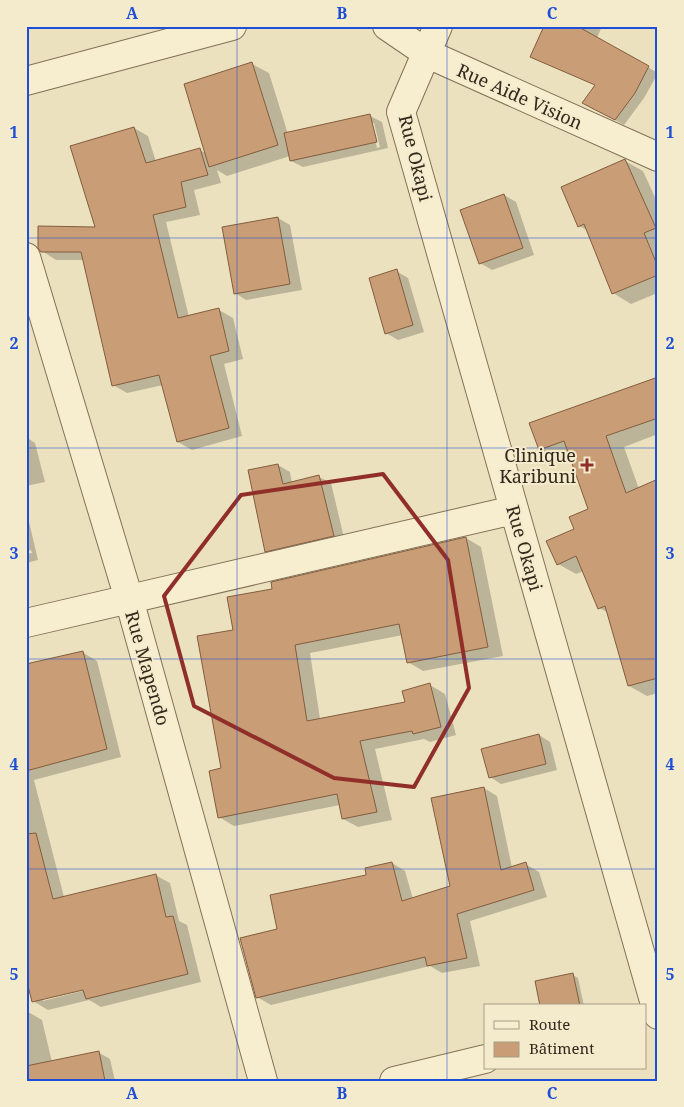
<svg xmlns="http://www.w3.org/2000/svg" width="684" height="1107" font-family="'Noto Serif',serif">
  <rect width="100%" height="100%" fill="#ece1be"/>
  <path fill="#0003" fill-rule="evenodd" d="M545,26H602L597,38L658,73L644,98L624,125L593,108L596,85Z
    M252,64L269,73L288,134L370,116L382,122L388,148L303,167L291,161L290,156L227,176L217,170L221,183L194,190L200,215L166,222L189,317L219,310L233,318L243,359L224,364L242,436L192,450L178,442L163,385L127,393L113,385L84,260H56L42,251L97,228L134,128L148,136L156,162L200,150L207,154ZM371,123H374L380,147L377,148Z
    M625,161L643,171L658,204V301L655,294L631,304L613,293L587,230L579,226Z
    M504,195L516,202L534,255L492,270L480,263Z
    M278,218L290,225L302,290L246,300L235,293L223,228Z
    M396,271L408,278L424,332L398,340L386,333Z
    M658,378V434L624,447L639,489L658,481V693L647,696L629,686L609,613L599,608L584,571L576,574L558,564L575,530L590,510L570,456L558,460L540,449Z
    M26,437L35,443L45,482L26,486Z
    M278,465L290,472L292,483L319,477L331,483L345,542L278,558L266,551L250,471Z
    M26,509L38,560L26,563V554L32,553L31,550L26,551Z
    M466,538L481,547L503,656L423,671L408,662L403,635L310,653L320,719L407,703L430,685L445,694L456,735L430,742L424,739L375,749L392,820L358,827L343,819L340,805L234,826L219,817L235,631L274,590Z
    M82,652L97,661L121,757L34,780L64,897L155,875L170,883L179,921L187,925L201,982L101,1007L89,1000L48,1010L33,1001L26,973V740ZM89,987L90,989L43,1001V998Z
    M539,735L550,742L557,770L501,784L490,777Z
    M484,788L497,796L512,868L525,864L539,872L547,897L470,921L480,966L442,973L430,966L271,1005L257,997L279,930L368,876L392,863L405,871L413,899L451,887Z
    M573,975L578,978L584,1006H541Z
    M30,1013L42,1020L52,1062L98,1052L110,1059L115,1081H55L26,1075V1014Z"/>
  <path fill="#c99d75" stroke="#825d3e" d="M544,26H577L649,66L635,93L615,120L582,103L595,85L530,57Z
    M252,62L278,145L209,167L184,84Z
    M370,114L377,142L290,161L284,133Z
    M134,127L146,163L200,148L208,175L181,182L186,207L153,215L178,318L219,308L229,351L210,356L229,428L177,442L159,375L112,386L81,252H41L38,248V226L95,227L70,146Z
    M625,159L656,228L644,233L658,267V275L612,294L584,224L578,227L561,187Z
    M504,194L523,248L479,264L460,210Z
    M278,217L290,284L234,294L222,227Z
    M397,269L413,325L385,334L369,278Z
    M658,377V418L606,436L626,493L658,479V678L628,686L605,606L598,609L576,556L557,565L546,541L574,529L569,517L588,509L564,441L539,450L529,423Z
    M278,464L283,484L319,475L334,536L265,552L248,470Z
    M466,537L488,647L407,663L399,624L295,645L307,721L405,702L402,691L430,683L441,727L413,734L412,731L360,741L377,812L342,819L337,794L218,818L209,771L221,768L197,636L233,630L227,597L272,589L271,582Z
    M83,651L107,749L26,771V664Z
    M539,734L546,764L489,778L481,749Z
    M484,787L501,870L526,862L534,890L457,914L467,958L427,966L425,957L256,998L240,938L277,929L270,895L366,875L365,868L392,862L402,901L450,886L431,798Z
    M36,833L53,899L156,874L166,917L173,916L188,974L86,999L83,990L32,1002L26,978V834Z
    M573,973L580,1006H540L535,981Z
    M99,1051L105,1081H26V1066Z"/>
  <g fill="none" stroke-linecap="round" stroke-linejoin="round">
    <g stroke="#837157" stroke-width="30">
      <path id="minor" d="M387,26L428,54L658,157
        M438,26L401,112L658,1015
        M26,81L232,26
        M26,257L129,599L263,1081
        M26,623L514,510
        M394,1081L485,1059"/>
    </g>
    <use href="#minor" stroke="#f7eed0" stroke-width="28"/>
  </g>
  <path fill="none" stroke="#902f29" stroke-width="4" stroke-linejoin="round" d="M383,474L448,560L469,688L414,787L334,778L194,706L164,596L241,495Z"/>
  <path fill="none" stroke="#1d4ed8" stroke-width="1" stroke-opacity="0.55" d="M237,26V1081M447,26V1081M26,238H658M26,448H658M26,659H658M26,869H658"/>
  <path fill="#902f29" stroke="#f4ebcd" stroke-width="2" d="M584.5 457.5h5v5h5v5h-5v5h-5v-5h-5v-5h5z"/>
  <g text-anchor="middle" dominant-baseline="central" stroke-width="4" stroke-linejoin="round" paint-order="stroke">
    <g font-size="18" fill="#33281c" stroke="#f4ebcd">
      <text transform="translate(520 96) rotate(24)">Rue Aide Vision</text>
      <text transform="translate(416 158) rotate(76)">Rue Okapi</text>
      <text transform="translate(525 548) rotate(74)">Rue Okapi</text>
      <text transform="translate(148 668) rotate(74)">Rue Mapendo</text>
    </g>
    <g font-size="18" fill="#33281c" stroke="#f4ebcd" text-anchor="end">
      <text x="576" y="455">Clinique<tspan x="576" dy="21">Karibuni</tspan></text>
    </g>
  </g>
  <rect width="684" height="1107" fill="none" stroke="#f4ebcd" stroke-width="55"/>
  <rect x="484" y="1004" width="162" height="65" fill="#f4ebcd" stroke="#a79d86"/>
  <rect x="494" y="1021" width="25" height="8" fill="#f7eed0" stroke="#a79d86"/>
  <text x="529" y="1030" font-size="15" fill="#33281c">Route</text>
  <rect x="494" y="1042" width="25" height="15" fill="#c99d75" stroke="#a79d86"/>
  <text x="529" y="1054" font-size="15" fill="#33281c">Bâtiment</text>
  <rect x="28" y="28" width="628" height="1052" fill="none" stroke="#1d4ed8" stroke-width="2"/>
  <g font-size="16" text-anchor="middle" font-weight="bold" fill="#1d4ed8">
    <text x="132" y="19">A</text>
    <text x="342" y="19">B</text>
    <text x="552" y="19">C</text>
    <text x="14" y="138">1</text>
    <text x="670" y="138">1</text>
    <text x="14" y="349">2</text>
    <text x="670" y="349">2</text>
    <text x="14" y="559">3</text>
    <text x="670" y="559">3</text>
    <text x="14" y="770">4</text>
    <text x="670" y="770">4</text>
    <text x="14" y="980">5</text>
    <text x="670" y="980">5</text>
    <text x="132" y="1099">A</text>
    <text x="342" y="1099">B</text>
    <text x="552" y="1099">C</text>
  </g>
</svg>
